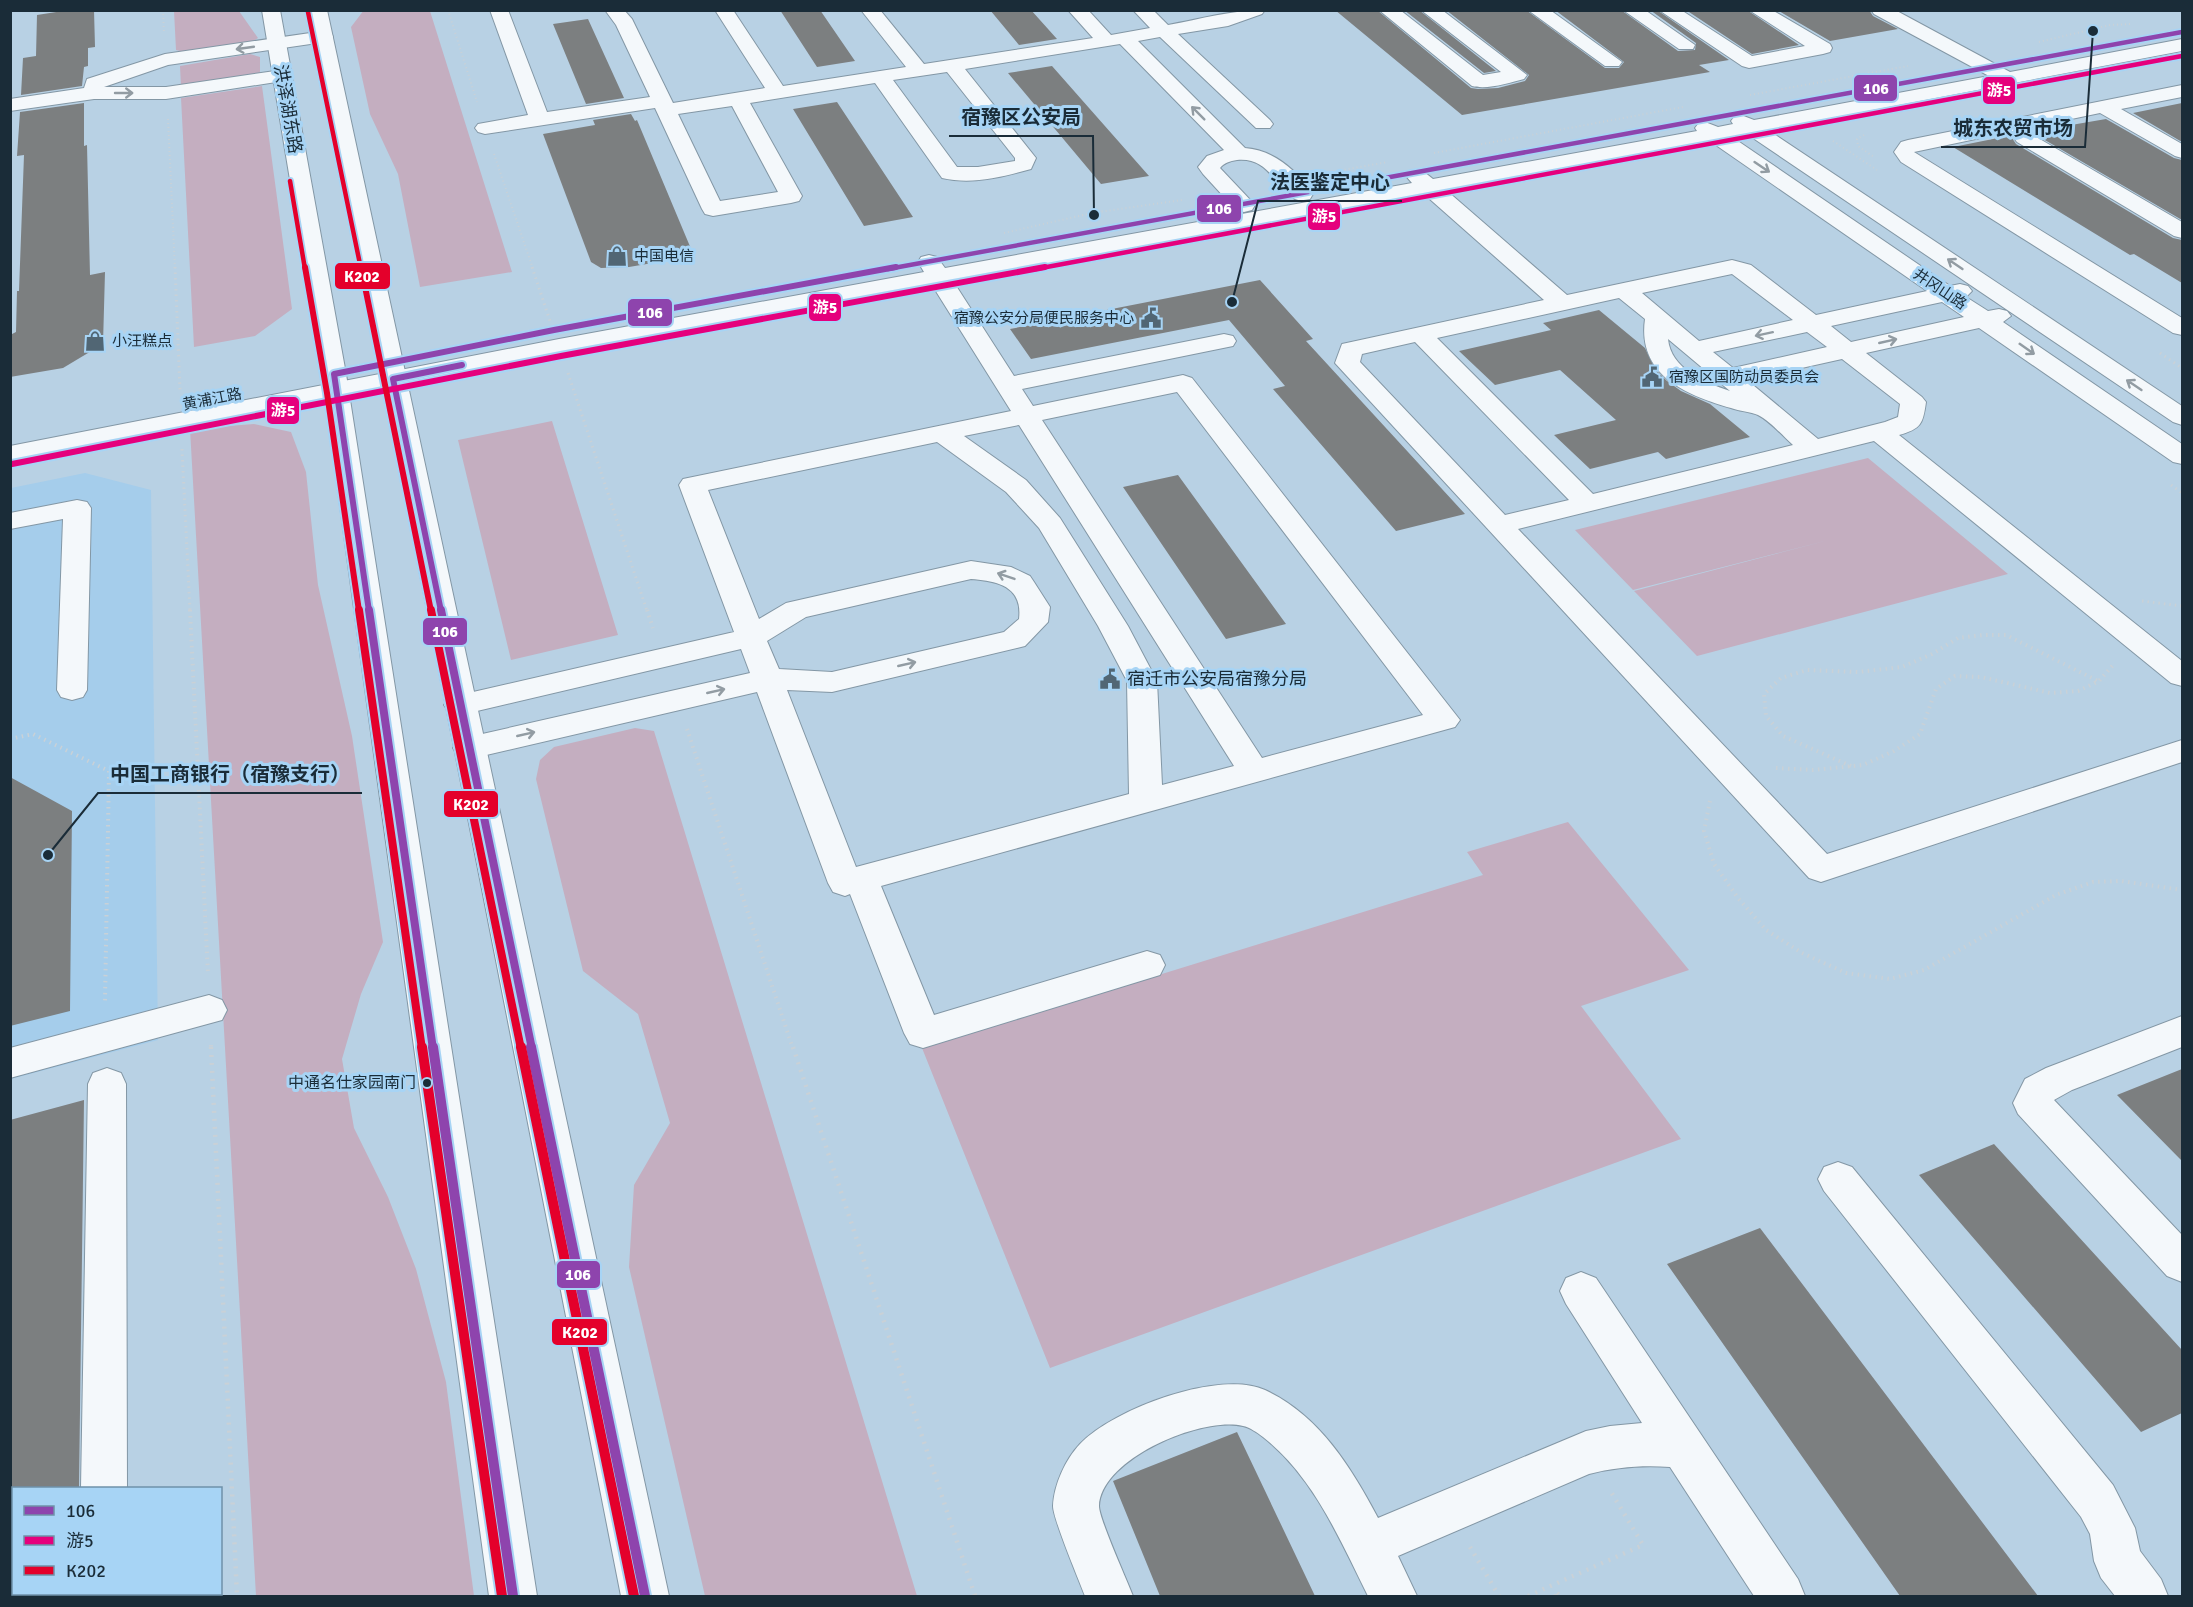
<svg xmlns="http://www.w3.org/2000/svg" width="2193" height="1607" font-family="Signika,'Noto Sans SC',sans-serif">
  <rect width="100%" height="100%" fill="#b8d1e4"/>
  <path fill="#a5cdeb" d="M85,473L151,490L158,1040L11,1079V488Z"/>
  <path fill="#c4aec0" d="M364,10L430,11L512,272L420,287L398,174L370,114L351,27Z
    M174,11H239L258,38C241,49 196,56 176,50Z
    M250,54L260,57V73L255,77L181,87L180,66Z
    M262,86L292,309L255,336L194,347L181,98Z
    M552,421L618,635L511,660L458,440Z
    M254,424L291,432L306,472L318,585L352,736L383,942L361,994L342,1059L354,1128L388,1197L416,1269L446,1382L474,1596H256L190,429Z
    M1868,458L2008,574L1697,656L1634,591L1829,540L1633,590L1575,530Z
    M635,728L654,731L917,1596H705L629,1267L634,1185L670,1123L638,1014L583,971L536,779L540,760L554,747Z
    M1568,822L1689,970L1581,1006L1681,1139L1050,1368L922,1048L1483,875L1467,852Z"/>
  <path fill="#7c7f80" d="M69,10H94L95,47L88,48V66L84,67L82,86L21,95L23,58L36,56L37,15Z
    M780,10H820L855,61L817,67Z
    M990,10H1031L1057,39L1019,45Z
    M1335,10H1377L1471,88L1478,89L1498,88L1525,81L1529,75L1446,10H1526L1605,68H1619L1624,62L1555,10H1621L1678,51L1695,50L1696,43L1650,10H1657L1729,60L1699,65L1710,72L1462,115Z
    M1404,10H1419L1496,71L1484,73Z
    M1686,10H1747L1799,45L1752,54Z
    M1777,10H1869L1873,16L1898,29L1830,41Z
    M588,19L624,98L586,104L553,24Z
    M1052,66L1149,176L1101,184L1008,73Z
    M837,102L913,217L864,226L793,109Z
    M84,103V146L87,145L90,275L105,272L103,344L63,368L10,377V335L16,332L17,291H19L24,155L17,156L20,112Z
    M2182,103V142L2133,113Z
    M631,114L635,121L637,120L694,256L629,267L601,268L591,262L543,134L595,125L593,120Z
    M2106,119L2174,158L2182,160V220L2031,132Z
    M2013,135L2012,138L2016,144L2173,238L2182,240V283L2134,254L2130,255L1953,147Z
    M1260,280L1313,339L1306,341L1465,514L1396,531L1273,389L1285,386L1229,320L1031,359L1010,329Z
    M1599,310L1645,348L1655,369L1667,381L1681,391L1710,404L1750,437L1666,459L1658,452L1590,469L1554,435L1616,420L1560,370L1495,385L1459,351L1551,330L1543,323Z
    M1178,475L1286,624L1226,639L1123,487Z
    M10,777L72,811L70,1011L10,1026Z
    M2182,1069V1161L2117,1095Z
    M84,1100L79,1488H10V1120Z
    M1994,1144L2182,1350V1413L2141,1432L1919,1175Z
    M1760,1228L2038,1596H1900L1667,1264Z
    M1237,1432L1315,1596H1160L1113,1481Z"/>
  <g fill="none" stroke-linecap="round" stroke-linejoin="round">
    <g stroke="#8397a5" stroke-width="2">
      <path id="minor" d="M490,10H508L547,112L650,97L616,25L605,10H624L632,19L673,103L765,88L715,10H733L783,86L906,67L861,10H880L924,64L1093,38L1068,10H1088L1111,35L1150,28L1133,10H1153L1168,25C1201,19 1232,10 1265,10L1262,14L1228,26L1178,34L1270,120L1273,124L1270,128H1256L1160,37L1138,41L1245,148C1274,150 1297,171 1313,194L1310,199C1305,200 1300,201 1295,199C1275,188 1270,157 1237,160C1230,161 1224,163 1220,168L1255,205L1252,210L1244,212L1236,210L1203,174L1198,167L1207,156L1224,150L1120,44L965,69L1036,158L1031,169C1002,177 972,185 942,178L875,83L750,103L802,196L799,201L791,203L713,216L705,214L702,209L655,108L485,134L478,132L475,128L478,124L528,115ZM947,72L1015,158V161L978,167H957L893,80ZM732,106L778,192L720,201L678,114Z
        M1379,10H1400L1483,75L1501,72L1421,10H1442L1527,75L1524,79C1509,83 1487,90 1472,86Z
        M1528,10H1550L1622,62L1619,66H1605Z
        M1623,10H1645L1695,45L1693,49H1679Z
        M1659,10H1681L1752,56L1805,46L1749,10H1772L1830,44L1832,48L1830,52L1823,54L1749,68L1742,66Z
        M1871,10H1895L2010,72L2182,39V51L1768,130L2182,406V425L2173,422L1747,134L1732,137L1950,286L1960,284L1968,286L1972,291L1966,297L1988,311L1999,309L2007,311L2011,316L2003,322L2182,444V464L2173,462L1979,328L1866,353L1922,397L1926,402C1923,424 1921,429 1899,435L2182,661V686L2171,683L1874,441L1518,529L1827,854L2182,740V762L1821,882L1809,878L1335,363L1342,344L1544,300L1424,194L953,281L1014,376L1224,334L1233,336L1236,341L1233,346L1022,389L1033,406L1183,375L1192,378L1460,720L1455,727L881,886L934,1015L1147,951L1160,955L1165,965L1160,975L923,1048L910,1044L904,1033L850,894L845,896L833,892L828,883L757,692L469,759L458,756L453,748L458,740L469,737L750,673L741,649L460,715L449,712L444,705L449,698L460,695L734,632L679,485L683,479L1011,411L932,285L559,353L10,462V446L559,339L924,272L918,262L921,257L929,255L937,257L945,268L1412,183L1406,176L1409,171C1421,169 1425,172 1433,179L1697,131L1695,128L1698,124L1705,122L1718,127L1733,124L1731,121L1734,117L1741,115L1754,120L1989,76L1874,14ZM1710,141L1927,291L1816,315L1751,265L1732,260L1567,295L1446,190ZM1732,274L1793,320L1699,341L1642,293ZM1619,298L1645,319C1637,375 1686,395 1731,408C1739,411 1751,412 1758,415C1770,421 1783,436 1793,445L1593,494L1437,338ZM1942,302L1964,317L1851,342L1831,326ZM1807,332L1827,347L1733,368L1713,352ZM1668,339L1730,391C1704,382 1671,369 1668,339ZM1415,342L1569,500L1505,515L1360,362L1362,354ZM1842,359L1900,404L1898,417L1885,422L1818,439L1747,380ZM1177,392L1423,715L1262,758L1042,420ZM1019,425L1234,766L1162,785L1157,681L1128,626L1060,518L1026,480L964,436ZM937,442L1006,492L1039,528L1098,626L1127,681L1129,794L856,867L787,690L832,692L1025,646L1048,622L1050,607L1034,582L1030,576L1011,567L971,561L786,603L759,619L708,490ZM971,579C997,581 1023,586 1019,619L1004,632L832,672L779,669L767,641L806,617Z
        M324,31L331,33L333,37L331,41L168,65L104,87H166L282,70L289,72L292,76L289,80L166,99H94L10,111V99L84,88L87,79L165,54Z
        M2182,85V97L2121,109L2182,144V158L2175,156L2100,113L1914,152L2182,318V335L2173,333L1901,162L1894,152L1901,142L1908,140Z
        M2024,132L2031,134L2182,222V238L2174,236L2017,142L2014,138L2017,134Z
        M77,500L87,502L91,508L87,690L83,697L72,700L61,697L57,690L63,519L10,529V513Z
        M209,995L222,1000L227,1010L222,1020L10,1078V1048Z
        M2182,1016V1047L2072,1090L2054,1100L2182,1235V1282L2167,1276L2018,1114L2013,1103L2025,1079L2046,1068Z
        M107,1068L121,1073L126,1084L127,1488H81L88,1084L93,1073Z
        M1838,1162L1852,1167L2113,1485L2135,1528L2140,1551L2161,1579L2168,1596H2115L2101,1578L2094,1561L2090,1534L2081,1517L1824,1191L1818,1179L1824,1167Z
        M1581,1272L1596,1278L1798,1579L1805,1596H1754L1670,1467C1643,1465 1616,1467 1589,1474L1398,1556L1417,1596H1368C1340,1540 1314,1477 1263,1437C1258,1433 1249,1427 1243,1426C1203,1416 1101,1458 1099,1506C1099,1519 1127,1580 1133,1596H1085C1079,1580 1053,1519 1053,1506C1054,1485 1065,1460 1080,1444C1113,1409 1220,1369 1265,1390C1319,1415 1351,1467 1378,1518L1586,1431L1610,1426L1642,1423L1566,1304L1560,1291L1566,1278Z
        M80,1594H128V1596H80Z"/>
    </g>
    <g stroke="#8397a5" stroke-width="2">
      <path id="major" d="M262,10H280L346,374L537,1596H489L322,374Z
        M309,10H327L669,1596H621Z"/>
    </g>
    <path stroke="#c9d1d7" stroke-width="2" stroke-dasharray="1 3" stroke-linecap="butt" d="M163,10L164,34
      M448,10L477,102
      M2039,42L2110,25L2131,24
      M1750,95L1908,66
      M168,119L175,269
      M1864,135L1857,139L1858,146L1874,157
      M1833,141L1877,170
      M1434,153L1683,107
      M494,154L533,269
      M1325,173L1388,162
      M1004,233L1092,213L1182,200"/>
    <path stroke="#c9d1d7" stroke-width="3" stroke-dasharray="1.5 4" stroke-linecap="butt" d="M175,267L180,390
      M532,267L550,321
      M2160,353L2182,368
      M568,373L647,611
      M182,449L190,611
      M2171,485L2182,493
      M2142,601L2182,606"/>
    <path stroke="#c9d1d7" stroke-width="4" stroke-dasharray="1.5 4.5" stroke-linecap="butt" d="M190,610L208,975
      M647,610L653,628
      M687,729L793,1049
      M10,739L33,734L109,771L105,1001
      M1851,766L1783,736L1766,716L1764,694L1781,678L1807,670L1858,672L1902,667L1932,654L1958,638L1983,635H2006L2098,681
      M1776,768L1813,770L1863,765L1894,751L1920,734L1936,689L1955,676L1981,677L2050,693L2078,691L2099,681L2114,664
      M1710,801L1704,831L1714,864L1738,898L1766,930L1802,953L1846,973L1890,979L1924,970L2056,895L2093,882L2121,881L2182,890
      M211,1045V1049"/>
    <path stroke="#c9d1d7" stroke-width="4.5" stroke-dasharray="2 6" stroke-linecap="butt" d="M211,1047L237,1596
      M793,1047L975,1596
      M1470,1547L1499,1596
      M1528,1596L1643,1545L1611,1492
      M1556,1596L1555,1591L1560,1596"/>
    <use href="#minor" fill="#f4f8fb" fill-rule="evenodd"/>
    <use href="#major" fill="#f4f8fb" fill-rule="evenodd"/>
    <g stroke="#a7d4f5" stroke-width="8">
      <path id="bus-1-far3" d="M888,269L2182,32"/>
    </g>
    <g stroke="#a7d4f5" stroke-width="10">
      <path id="bus-1-far2" d="M369,611L334,374L554,330L896,267
        M441,611L393,379L462,365"/>
    </g>
    <g stroke="#a7d4f5" stroke-width="12">
      <path id="bus-1-far1" d="M369,610L433,1049
        M441,610L532,1049"/>
    </g>
    <g stroke="#a7d4f5" stroke-width="14">
      <path id="bus-1" d="M433,1047L513,1596
        M531,1047L645,1596"/>
    </g>
    <g stroke="#a7d4f5" stroke-width="8">
      <path id="bus-2-far1" d="M1036,269L2182,56"/>
    </g>
    <g stroke="#a7d4f5" stroke-width="10">
      <path id="bus-2" d="M12,464L561,356L1045,267"/>
    </g>
    <g stroke="#a7d4f5" stroke-width="8">
      <path id="bus-3-far3" d="M308,12L361,269
        M290,181L305,269"/>
    </g>
    <g stroke="#a7d4f5" stroke-width="10">
      <path id="bus-3-far2" d="M305,267L327,393L359,611
        M361,267L431,611"/>
    </g>
    <g stroke="#a7d4f5" stroke-width="12">
      <path id="bus-3-far1" d="M359,610L422,1049
        M431,610L521,1049"/>
    </g>
    <g stroke="#a7d4f5" stroke-width="14">
      <path id="bus-3" d="M422,1047L502,1596
        M521,1047L634,1596"/>
    </g>
    <use href="#bus-1-far3" stroke="#8e44ad" stroke-width="4.5"/>
    <use href="#bus-1-far2" stroke="#8e44ad" stroke-width="6"/>
    <use href="#bus-1-far1" stroke="#8e44ad" stroke-width="8"/>
    <use href="#bus-1" stroke="#8e44ad" stroke-width="10"/>
    <use href="#bus-2-far1" stroke="#e5007d" stroke-width="4.5"/>
    <use href="#bus-2" stroke="#e5007d" stroke-width="6"/>
    <use href="#bus-3-far3" stroke="#e4002b" stroke-width="4.5"/>
    <use href="#bus-3-far2" stroke="#e4002b" stroke-width="6"/>
    <use href="#bus-3-far1" stroke="#e4002b" stroke-width="8"/>
    <use href="#bus-3" stroke="#e4002b" stroke-width="10"/>
  </g>
  <defs><path id="oneway-shaft" d="M-6 0H5M1.5-3L5.5 0L1.5 3" fill="none" stroke-width="1.6" stroke-linecap="round" stroke-linejoin="round" transform="scale(1.5)"/></defs>
  <g stroke="#929ca3">
    <use href="#oneway-shaft" transform="translate(245 48) rotate(172)"/>
    <use href="#oneway-shaft" transform="translate(124 93)"/>
    <use href="#oneway-shaft" transform="translate(1198 113) rotate(-135)"/>
    <use href="#oneway-shaft" transform="translate(1762 167) rotate(34)"/>
    <use href="#oneway-shaft" transform="translate(1955 264) rotate(-146)"/>
    <use href="#oneway-shaft" transform="translate(1764 334) rotate(168)"/>
    <use href="#oneway-shaft" transform="translate(1888 341) rotate(-13)"/>
    <use href="#oneway-shaft" transform="translate(2027 349) rotate(35)"/>
    <use href="#oneway-shaft" transform="translate(2134 385) rotate(-146)"/>
    <use href="#oneway-shaft" transform="translate(1006 576) rotate(-161)"/>
    <use href="#oneway-shaft" transform="translate(907 664) rotate(-13)"/>
    <use href="#oneway-shaft" transform="translate(716 691) rotate(-13)"/>
    <use href="#oneway-shaft" transform="translate(526 734) rotate(-13)"/>
  </g>
  <defs>
    <g id="shop-bare" transform="scale(1.62)"><path d="M-5-2.5h2.3a2.7 3.5 0 0 1 5.4 0H5L5.5 6h-11ZM-1.5-2.5h3a1.5 2.3 0 0 0-3 0Z" fill="#516674" stroke="#a7d4f5" stroke-width="2.5" paint-order="stroke"/></g>
    <g id="civic-bare" transform="scale(1.62)"><path d="M-.6-6.5H3V-4.5H.6V-3L4-1V1h2V6H-6V1h2V-1L-.6-3ZM-1.2 2.5V6h2.4V2.5Z" fill="#516674" stroke="#a7d4f5" stroke-width="2.5" paint-order="stroke"/></g>
  </defs>
  <g fill-rule="evenodd">
    <use href="#shop-bare" x="617" y="256"/>
    <use href="#civic-bare" x="1151" y="318"/>
    <use href="#shop-bare" x="95" y="341"/>
    <use href="#civic-bare" x="1652" y="377"/>
    <use href="#civic-bare" x="1110" y="679"/>
  </g>
  <circle fill="#1a2c38" stroke="#a7d4f5" stroke-width="2" cx="427" cy="1083" r="5"/>
  <g text-anchor="middle" dominant-baseline="central" stroke-width="6" stroke-linejoin="round" paint-order="stroke">
    <g font-size="15" fill="#1a2c38" stroke="#a7d4f5" text-anchor="start">
      <text x="634" y="256">中国电信</text>
      <text x="1134" y="318" text-anchor="end">宿豫公安分局便民服务中心</text>
      <text x="112" y="341">小汪糕点</text>
      <text x="1669" y="377">宿豫区国防动员委员会</text>
    </g>
    <g font-size="15" fill="#1a2c38" stroke="#a7d4f5">
      <text transform="translate(1940 289) rotate(34)">井冈山路</text>
      <text transform="translate(212 399) rotate(-11)">黄浦江路</text>
    </g>
    <g font-size="16" fill="#1a2c38" stroke="#a7d4f5" text-anchor="end">
      <text x="416" y="1083">中通名仕家园南门</text>
    </g>
    <g font-size="18" fill="#1a2c38" stroke="#a7d4f5">
      <text transform="translate(288 109) rotate(80)">洪泽湖东路</text>
    </g>
    <g font-size="18" fill="#1a2c38" stroke="#a7d4f5" text-anchor="start">
      <text x="1127" y="679">宿迁市公安局宿豫分局</text>
    </g>
  </g>
  <path fill="none" stroke="#1a2c38" stroke-width="2" d="M1094 215L1093 136H949M2093 31L2085 147H1941M1232 302L1258 201H1402M48 855L98 793H362"/>
  <g fill="#1a2c38" stroke="#a7d4f5" stroke-width="2">
    <circle cx="1094" cy="215" r="6"/>
    <circle cx="2093" cy="31" r="6"/>
    <circle cx="1232" cy="302" r="6"/>
    <circle cx="48" cy="855" r="6"/>
  </g>
  <g font-size="20" text-anchor="middle" font-weight="bold" fill="#1a2c38" stroke="#a7d4f5" stroke-width="6" stroke-linejoin="round" paint-order="stroke">
    <text x="1021" y="124">宿豫区公安局</text>
    <text x="2013" y="135">城东农贸市场</text>
    <text x="1330" y="189">法医鉴定中心</text>
    <text x="230" y="781">中国工商银行（宿豫支行）</text>
  </g>
  <g stroke="#a7d4f5" stroke-width="2">
    <rect x="1853" y="74" width="45" height="28" rx="6" fill="#8e44ad"/>
    <rect x="1982" y="76" width="34" height="29" rx="6" fill="#e5007d"/>
    <rect x="1196" y="194" width="46" height="29" rx="6" fill="#8e44ad"/>
    <rect x="1307" y="202" width="34" height="29" rx="6" fill="#e5007d"/>
    <rect x="334" y="262" width="57" height="28" rx="6" fill="#e4002b"/>
    <rect x="808" y="293" width="34" height="29" rx="6" fill="#e5007d"/>
    <rect x="627" y="298" width="46" height="29" rx="6" fill="#8e44ad"/>
    <rect x="266" y="396" width="34" height="29" rx="6" fill="#e5007d"/>
    <rect x="422" y="617" width="46" height="29" rx="6" fill="#8e44ad"/>
    <rect x="443" y="790" width="56" height="28" rx="6" fill="#e4002b"/>
    <rect x="556" y="1260" width="45" height="29" rx="6" fill="#8e44ad"/>
    <rect x="551" y="1318" width="57" height="28" rx="6" fill="#e4002b"/>
  </g>
  <g font-size="16" text-anchor="middle" font-weight="bold" fill="#fff">
    <text x="1876" y="94">106</text>
    <text x="1999" y="96">游5</text>
    <text x="1219" y="214">106</text>
    <text x="1324" y="222">游5</text>
    <text x="362" y="282">K202</text>
    <text x="825" y="313">游5</text>
    <text x="650" y="318">106</text>
    <text x="283" y="416">游5</text>
    <text x="445" y="637">106</text>
    <text x="471" y="810">K202</text>
    <text x="578" y="1280">106</text>
    <text x="580" y="1338">K202</text>
  </g>
  <rect width="2193" height="1607" fill="none" stroke="#1a2c38" stroke-width="24"/>
  <rect x="12" y="1487" width="210" height="108" fill="#a7d4f5" stroke="#6f91a9" stroke-width="1.5"/>
  <rect x="24" y="1506" width="30" height="9" fill="#8e44ad" stroke="#6f91a9" stroke-width="1.5"/>
  <text x="66" y="1517" font-size="18" fill="#1a2c38">106</text>
  <rect x="24" y="1536" width="30" height="9" fill="#e5007d" stroke="#6f91a9" stroke-width="1.5"/>
  <text x="66" y="1547" font-size="18" fill="#1a2c38">游5</text>
  <rect x="24" y="1566" width="30" height="9" fill="#e4002b" stroke="#6f91a9" stroke-width="1.5"/>
  <text x="66" y="1577" font-size="18" fill="#1a2c38">K202</text>
</svg>
